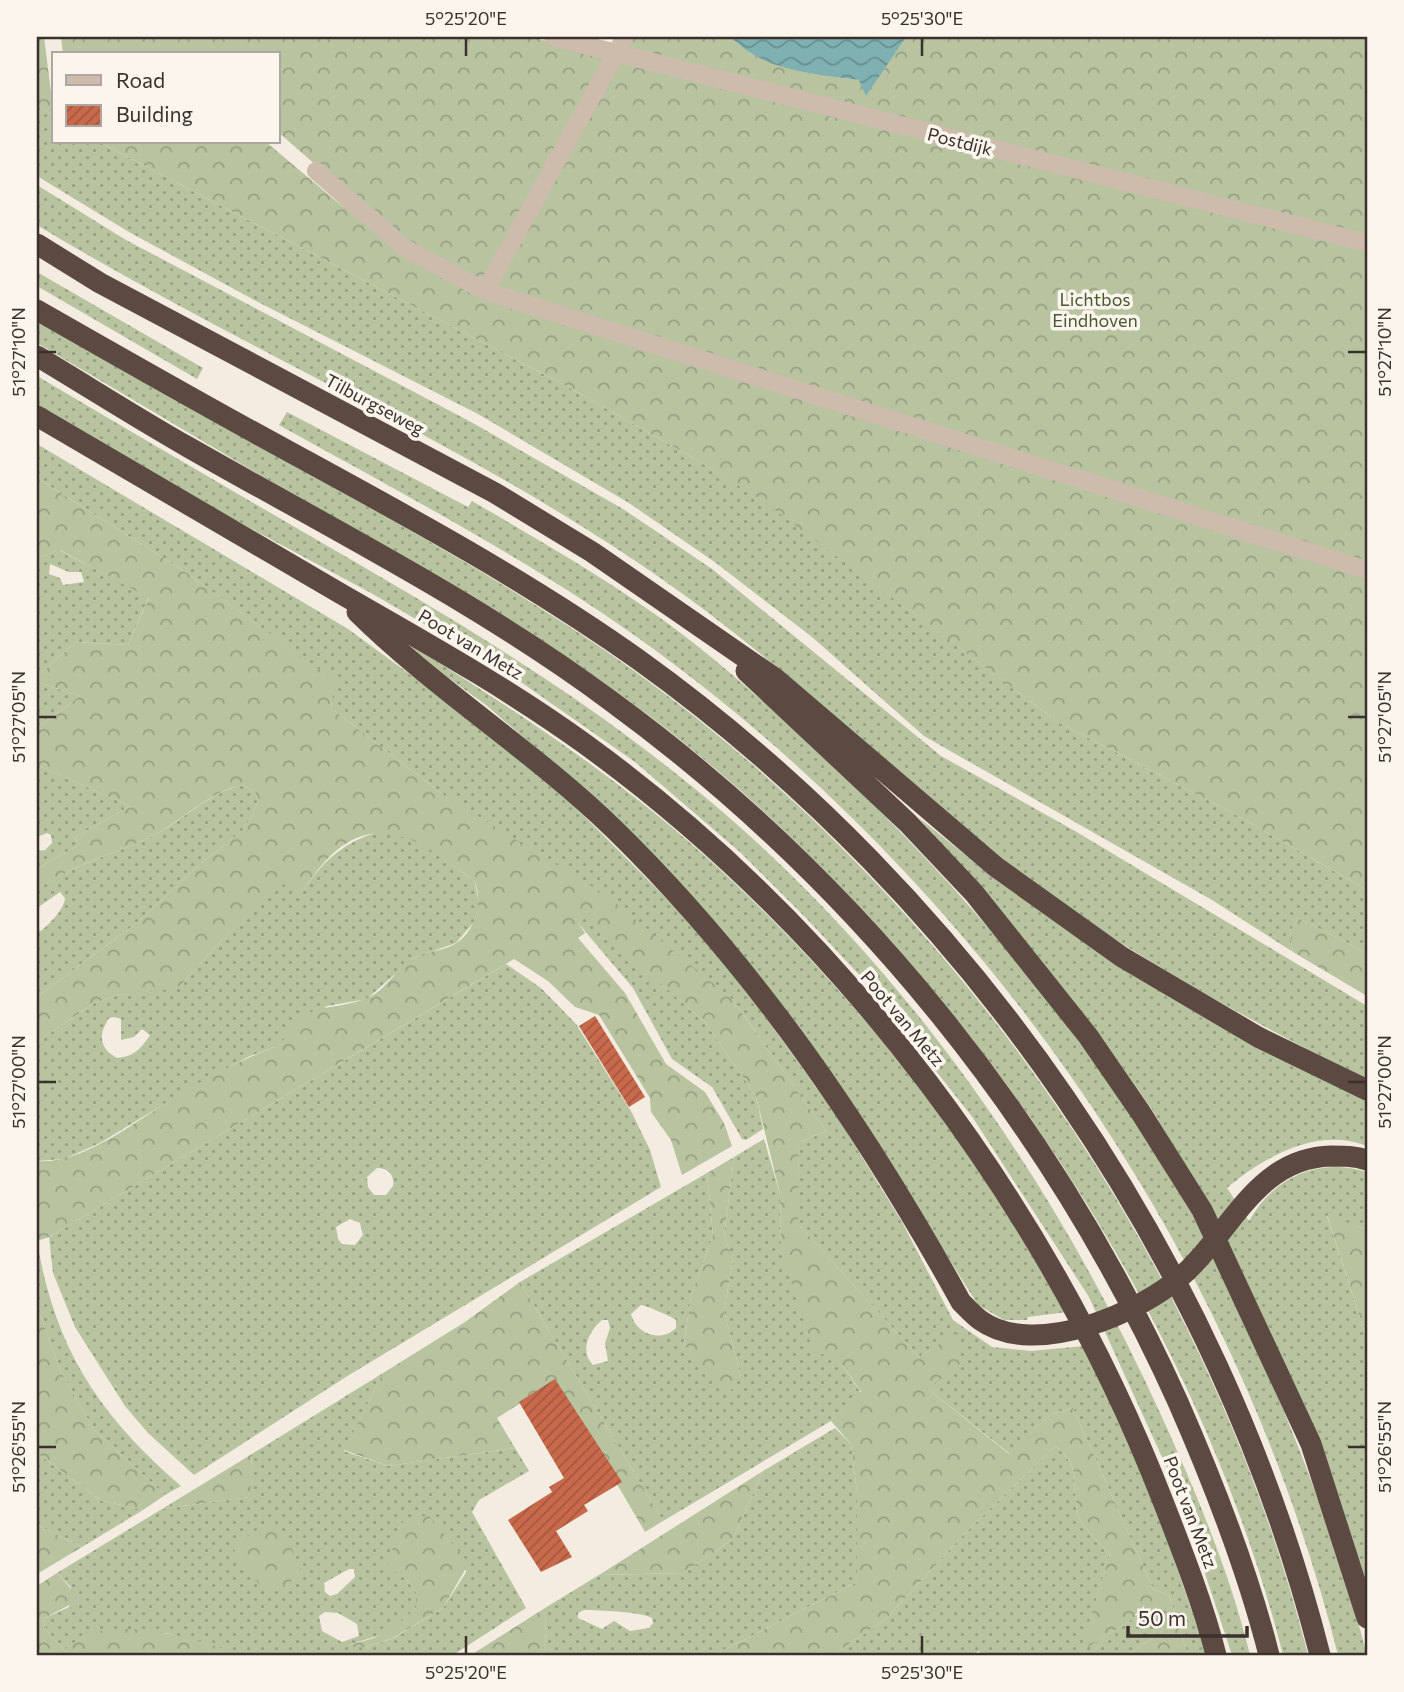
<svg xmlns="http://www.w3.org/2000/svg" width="1404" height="1692" font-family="Commissioner,sans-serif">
  <defs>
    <pattern id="grass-dots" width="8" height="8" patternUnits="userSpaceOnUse" patternTransform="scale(1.75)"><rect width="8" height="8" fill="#b8c4a0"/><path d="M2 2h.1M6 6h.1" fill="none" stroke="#97a083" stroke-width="1.8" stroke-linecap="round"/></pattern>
    <pattern id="forest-crowns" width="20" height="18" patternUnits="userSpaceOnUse" patternTransform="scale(1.75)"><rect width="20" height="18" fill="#b8c4a0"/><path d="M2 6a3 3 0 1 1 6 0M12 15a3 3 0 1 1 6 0" fill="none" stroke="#97a083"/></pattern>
    <pattern id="water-waves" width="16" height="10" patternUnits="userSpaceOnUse" patternTransform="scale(1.75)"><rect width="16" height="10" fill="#7fb0b2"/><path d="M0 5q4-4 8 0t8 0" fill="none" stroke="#699091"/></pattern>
    <pattern id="building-hatch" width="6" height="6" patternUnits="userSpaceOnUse" patternTransform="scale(1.75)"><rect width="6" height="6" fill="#c8694b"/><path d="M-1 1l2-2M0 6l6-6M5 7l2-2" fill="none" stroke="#a4573f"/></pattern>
  </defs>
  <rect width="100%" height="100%" fill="#f4ebe1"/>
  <path fill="url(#grass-dots)" fill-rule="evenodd" d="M37,105L54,116V142H99L570,388L695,459L760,498L1058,722L1231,812L1367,890V953L1298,918L1290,932L1293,952L1212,900L924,736L812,637L716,563L629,503L478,414L256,301L129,232L37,176Z
    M37,185L126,240L471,422L623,509L712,569L941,756L1075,831L1367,1006V1079C1240,1017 1119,948 1005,863C976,841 948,815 920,791C844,725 769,657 687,597C485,450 250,354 37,225Z
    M37,272L203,368L197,379L37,286Z
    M37,321C129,373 220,425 313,476C422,537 531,597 633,670C958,904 1210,1267 1308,1655H1283C1190,1287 924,912 617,692C540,637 458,591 377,544C263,477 150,410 37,343Z
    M37,376C126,429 216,481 305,533C433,607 559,680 674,772C888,940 1049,1169 1161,1415C1196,1492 1230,1573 1250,1655H1232L1178,1492L1089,1297L973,1118L865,981L806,918L741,853L635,762L508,673L371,593L164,482L37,406Z
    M287,412L468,507L472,501C539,540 607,579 670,625C727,667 778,715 830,763C972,896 1095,1046 1193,1214C1219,1257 1238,1304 1258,1350C1301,1449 1340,1550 1367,1655H1338C1237,1255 987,894 655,650C538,564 406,496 279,425Z
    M37,444L348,629L497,738L547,779L680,912L737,977L838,1118L902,1222L953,1320L992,1347L1031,1351L1084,1346L1155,1504L1207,1655H1188L1169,1595L1153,1589L1073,1408L1051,1414L1010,1454L928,1389L956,1335L919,1357L797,1223L799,1142L826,1131L732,999L442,794L331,708L334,681L184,571L37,478Z
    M59,550L149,597L128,645L76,642L37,677V558ZM50,564L69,572H81L84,582L63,585L60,578L49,574Z
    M357,612C454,672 549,730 638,800C757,893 861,1008 951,1129C993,1187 1029,1251 1067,1312L1028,1317L1027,1320H1004L978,1305L851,1104L558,767L486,705Z
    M37,682L80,696L37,728Z
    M37,765L130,806L74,838L80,844L37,869V851L45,850L52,843L51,835L47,833L37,837Z
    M243,785L255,792L258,800L253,815L243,830L197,867L138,922L37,997V930L41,931C50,923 64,910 65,898L60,892L37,908V890C73,864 110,856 149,838C182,822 208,792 243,785Z
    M918,817L989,874L1367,1100V1146C1317,1126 1264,1157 1227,1188L1249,1221C1274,1177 1318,1157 1367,1172V1230L1327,1216L1367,1339V1583L1319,1439L1208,1205L1151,1108L1097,1031L981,888Z
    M380,832C420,836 445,858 475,882L479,904L474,922L456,943L413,958L367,999L327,1006L281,1044L248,1057L184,1092L100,1143L64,1159L37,1161V1042L94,1003L119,995L182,984L219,943L284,883L304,890C322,861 348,839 380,832ZM114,1017L121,1019V1040L134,1037L142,1029L150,1035C141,1049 133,1057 117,1058C99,1048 98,1035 109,1018Z
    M585,917L705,1022L756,1096L763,1129L746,1140L742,1139L712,1087L672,1059L633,988L578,923Z
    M506,964L541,988L576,1024L632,1113L650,1150L661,1187L349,1375L194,1475L148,1433L125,1406L75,1327L53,1273L49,1237ZM377,1168C388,1168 395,1175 393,1186L386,1195H374L368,1187L367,1177ZM350,1219L360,1223L363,1235L355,1245L342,1244L338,1239L336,1227Z
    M764,1139L780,1194L781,1251L820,1353C840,1357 850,1376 861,1393L831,1421L663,1521L520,1282L707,1173L713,1236L691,1296L684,1344L702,1367L741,1377L724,1311L733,1259L724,1237L734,1157ZM641,1305C645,1305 673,1317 676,1320V1328C661,1343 636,1334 631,1314ZM602,1320H608L610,1328L605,1343L608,1361L593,1365C579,1351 589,1331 602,1320Z
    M37,1241C55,1349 99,1415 181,1486L165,1495L94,1430L60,1370L37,1306Z
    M383,1373L344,1451L388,1466L515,1448L529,1471L479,1500L472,1512L526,1608L453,1655H239L167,1633L84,1636L64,1650L46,1630L43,1619L69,1607L71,1587L57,1573L162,1509L249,1497L252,1454ZM399,1527L467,1571L443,1608L394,1638L365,1647H342L390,1632L416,1608V1591L403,1576ZM349,1569H354L355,1577L337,1594L330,1596L325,1592L324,1583ZM325,1612L338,1613L357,1624L359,1636L342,1642L322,1631L319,1616Z
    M835,1428L851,1444L857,1492V1582L714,1655H546L545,1608L599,1575L684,1573L733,1539L763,1471ZM584,1610C598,1610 643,1612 652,1618L653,1623L649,1628L630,1631L614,1621L602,1629L578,1618V1613Z
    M1055,1446C1083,1468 1071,1483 1077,1510C1081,1528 1099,1542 1110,1554L1081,1651L1149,1609L1163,1631L1128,1655H981L979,1651L973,1655H833L887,1618L962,1536Z
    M37,1453L100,1500L143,1510L82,1547L37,1525Z"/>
  <path fill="url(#forest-crowns)" d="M37,37H44L54,116L37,105Z
    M61,37H530L596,53L630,37H731C762,70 816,74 859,80L877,37H1367V890L1231,812L1058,722L760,499L695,459L570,388L99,142H266L336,201L416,261L481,282L403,241L278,132V54H63Z
    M37,478L184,571L335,681L331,708L442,794L607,896L732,999L826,1131L799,1142L798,1224L919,1357L956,1334L961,1363L928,1389L1009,1454L1051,1414L1073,1408L1153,1589L1169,1595L1188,1655H1128L1163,1631L1149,1609L1080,1652L1110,1554C1099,1542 1081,1528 1077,1510C1071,1483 1083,1467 1055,1446L962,1536L887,1618L833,1655H714L857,1582V1492L851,1444L831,1421L861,1392C844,1366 842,1362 813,1350L781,1251L780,1194L756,1096L705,1022L585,918L578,923L585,933L578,938L625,993L666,1064L705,1092L724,1123L732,1146L682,1175L671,1140L651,1112L650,1098L599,1015L575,1007L548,981L514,959L49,1237L37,1241V1161C86,1165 143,1115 185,1091C216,1073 248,1057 281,1044C304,999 326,1013 365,999C386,992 396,967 414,958C426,951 443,951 455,944C475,932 483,903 475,882C410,829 358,803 304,890L284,884L219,943L182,984L174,989L119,995L94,1003L37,1042V997L138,922L197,867L243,830L253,815L258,800L255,792L243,785C209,791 181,822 149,838C110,856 73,864 37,890V869L80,844L74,838L130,806L37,765V728L80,696L37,682V677L76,642L128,645L149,598L60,550L37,558Z
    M1298,918L1367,953V996L1293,952L1290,932Z
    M734,1157L724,1237L733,1259L724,1311L741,1377L729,1393L713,1383L684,1344L691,1296L713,1236L707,1173Z
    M1327,1215L1367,1230V1339Z
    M520,1282L663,1521L645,1532L587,1433L548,1386L497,1418L515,1448L388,1466L344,1450L383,1373L465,1322Z
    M37,1306L60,1370L94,1430L165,1495L143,1510L100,1500L37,1453Z
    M252,1454L250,1497L162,1509Z
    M763,1471L733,1539L684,1573L599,1575Z
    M422,1516H429L469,1563L443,1608L393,1638L365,1647H336C376,1640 387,1635 416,1608V1591L403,1576L386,1568L401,1523Z
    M269,1521L290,1545L302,1571L286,1586L265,1590L235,1558L234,1546Z
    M37,1525L82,1547L37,1574Z
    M57,1573L76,1594L75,1602L43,1619L46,1630L64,1650C71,1645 78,1639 86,1635C128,1619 200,1639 239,1655H37V1586Z
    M545,1608L546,1655H471Z"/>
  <path fill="url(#water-waves)" d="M731,37H906L866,96L859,80C816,74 762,71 731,37Z"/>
  <path fill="url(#building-hatch)" d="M595,1016L645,1097L629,1107L579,1026Z
    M555,1379L622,1482L584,1505L588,1511L556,1531L572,1557L541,1572L508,1520L552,1492L549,1487L564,1478L519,1402Z"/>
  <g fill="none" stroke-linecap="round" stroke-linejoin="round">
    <path stroke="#cdbbac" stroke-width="18" d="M553,37L1367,243
      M625,37L485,291L1367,570
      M316,171L405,248L485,291"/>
    <path stroke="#5c4a42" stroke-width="21" d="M37,244L100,283L495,493L592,552L776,679L996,867L1122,957L1258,1037L1367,1090
      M37,310C121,358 205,406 290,452C409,517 528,581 639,660C969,897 1220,1261 1320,1655
      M37,356C87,386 137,418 188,447C330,528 479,603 611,701C857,881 1053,1124 1178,1402C1214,1484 1247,1568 1269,1655
      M37,416C139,476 241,536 343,595C425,642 509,689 585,744C844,932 1049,1207 1164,1504C1183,1553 1203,1604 1216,1655
      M357,612C437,691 534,751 615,830C756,968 866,1130 961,1302C967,1308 973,1315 980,1320C1035,1360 1143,1312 1186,1272C1233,1228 1258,1158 1331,1156C1344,1156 1355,1156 1367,1160
      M746,671L908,823L974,893L1088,1036L1141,1113L1202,1210L1311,1444L1367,1618"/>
  </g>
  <path fill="none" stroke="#3b302b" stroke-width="2.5" d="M466,38V56M922,38V56M38,352H56M1348,352H1366M38,717H56M1348,717H1366M38,1082H56M1348,1082H1366M38,1447H56M1348,1447H1366M466,1636V1654M922,1636V1654"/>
  <g text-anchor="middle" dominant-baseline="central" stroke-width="7" stroke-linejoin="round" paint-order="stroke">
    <g font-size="18" fill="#3b302b" stroke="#fbf5ee">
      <text transform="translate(960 141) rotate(14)">Postdijk</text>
      <text transform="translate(375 404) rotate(28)">Tilburgseweg</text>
      <text transform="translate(471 644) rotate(31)">Poot van Metz</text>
      <text transform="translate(903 1018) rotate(50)">Poot van Metz</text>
      <text transform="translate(1191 1512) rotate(69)">Poot van Metz</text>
    </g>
    <g font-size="18" fill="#4a5a2e" stroke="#fbf5ee">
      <text x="1095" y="299">Lichtbos<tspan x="1095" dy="21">Eindhoven</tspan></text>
    </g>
  </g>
  <rect width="1404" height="1692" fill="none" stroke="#fbf5ee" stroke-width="77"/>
  <rect x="52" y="52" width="228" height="91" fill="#fbf5ee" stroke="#aea6a0" stroke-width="2"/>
  <rect x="66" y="75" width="35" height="10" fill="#cdbbac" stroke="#aea6a0" stroke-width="2"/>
  <text x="116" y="88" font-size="21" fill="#3b302b">Road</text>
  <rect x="66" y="105" width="35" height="21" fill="url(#building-hatch)" stroke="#aea6a0" stroke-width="2"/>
  <text x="116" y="122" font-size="21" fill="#3b302b">Building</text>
  <path d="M1128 1626v10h119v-10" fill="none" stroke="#3b302b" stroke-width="3.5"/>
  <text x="1138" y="1626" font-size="21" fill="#3b302b" stroke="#fbf5ee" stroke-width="5" paint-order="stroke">50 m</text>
  <rect x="38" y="38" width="1328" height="1616" fill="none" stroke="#3b302b" stroke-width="2.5"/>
  <g font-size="18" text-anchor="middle" fill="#3b302b">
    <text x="466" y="25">5°25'20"E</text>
    <text x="922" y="25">5°25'30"E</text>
    <text transform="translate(19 352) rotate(-90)" y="6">51°27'10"N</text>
    <text transform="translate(1385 352) rotate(-90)" y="6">51°27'10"N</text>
    <text transform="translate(19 717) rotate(-90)" y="6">51°27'05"N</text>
    <text transform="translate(1385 717) rotate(-90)" y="6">51°27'05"N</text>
    <text transform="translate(19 1082) rotate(-90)" y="6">51°27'00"N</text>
    <text transform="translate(1385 1082) rotate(-90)" y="6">51°27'00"N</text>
    <text transform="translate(19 1447) rotate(-90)" y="6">51°26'55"N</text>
    <text transform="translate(1385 1447) rotate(-90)" y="6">51°26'55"N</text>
    <text x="466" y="1679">5°25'20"E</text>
    <text x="922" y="1679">5°25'30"E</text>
  </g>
</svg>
